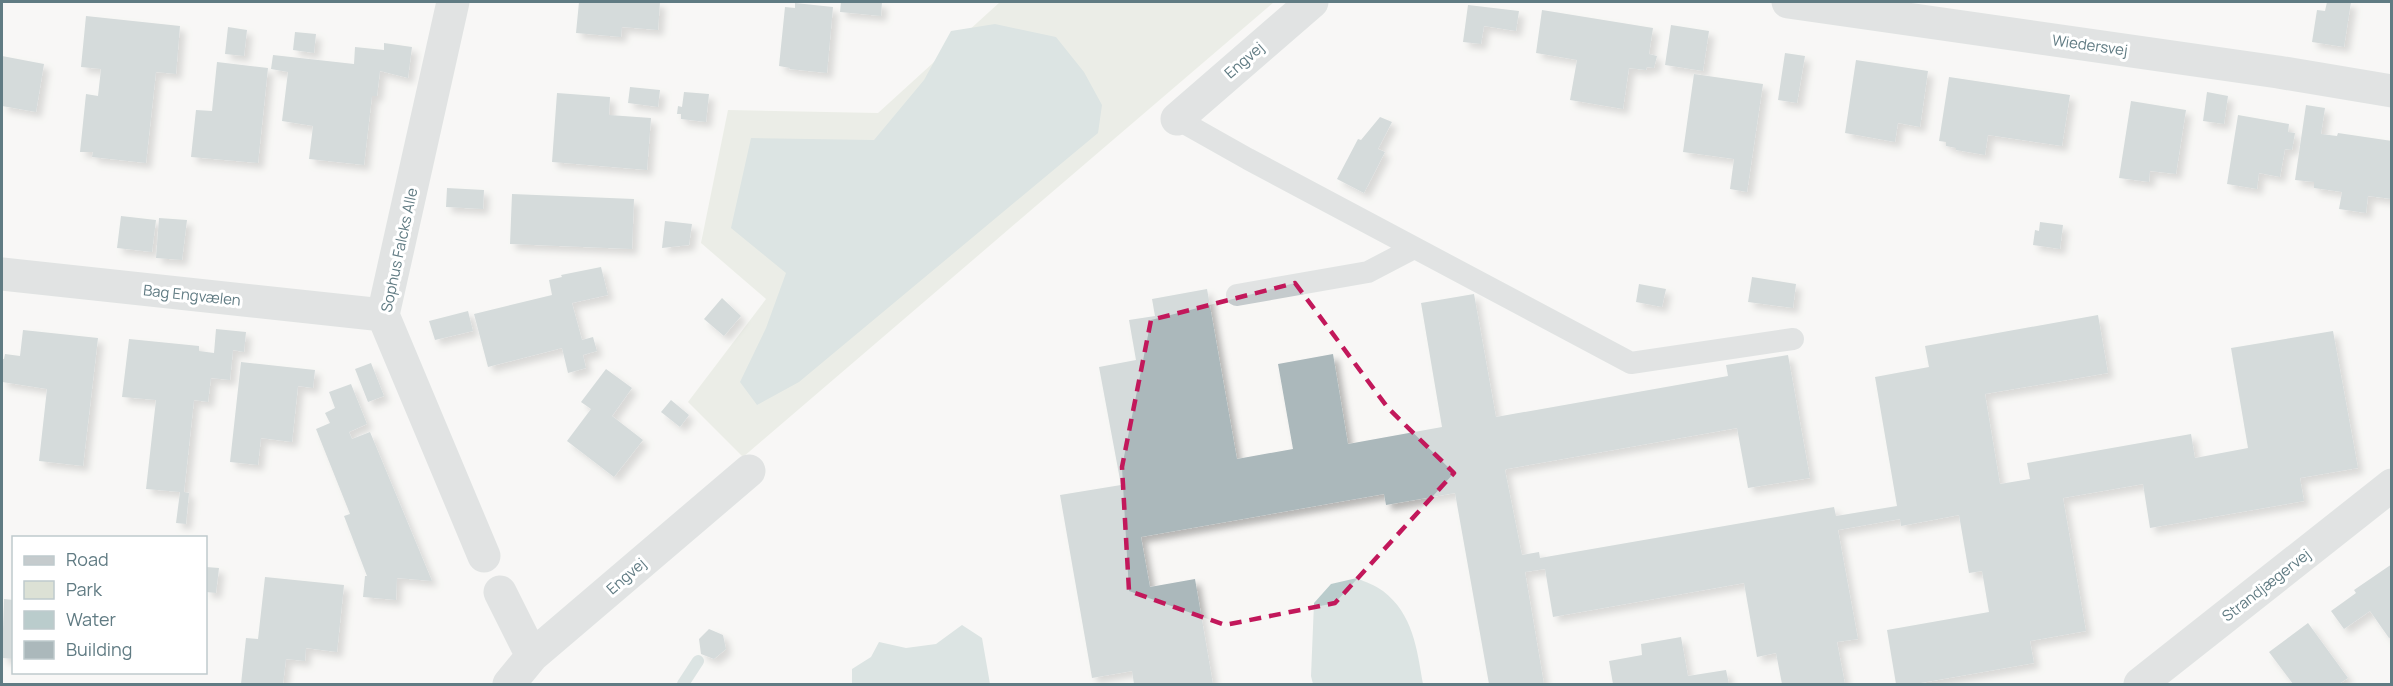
<svg xmlns="http://www.w3.org/2000/svg" width="2393" height="686" font-family="Manrope,sans-serif">
  <defs>
    <filter id="shadow"><feDropShadow dx="5.5" dy="5.5" stdDeviation="3" flood-color="#0004"/></filter>
  </defs>
  <rect width="100%" height="100%" fill="#f8f7f5"/>
  <path fill="#dce1d5" d="M1000,2H1274L743,457L688,402L766,299L701,243L728,110L878,113Z"/>
  <path fill="#bacccc" d="M995,24L1056,37L1084,72L1102,105L1098,133L799,382L757,405L740,382L766,328L786,273L731,228L751,138L874,140L924,80L951,31Z
    M1357,578C1365,582 1375,585 1383,591C1413,614 1417,649 1423,684H1313L1311,676L1314,603L1331,584Z
    M962,625L982,638L990,684H852V669L871,657L879,642L906,648L936,644Z"/>
  <g fill="none" stroke-linecap="round" stroke-linejoin="round">
    <path stroke="#bacccc" stroke-width="12" d="M683,684L698,661"/>
  </g>
  <path fill="#abb8bb" filter="url(#shadow)" d="M579,2H660L658,30L622,27L621,37L576,33Z
    M841,2H882L881,16L840,12Z
    M2327,2H2351L2344,47L2312,42L2317,10L2325,11Z
    M795,3L833,7L827,73L789,69L790,68L779,66L785,7L795,8Z
    M1468,5L1519,11L1516,31L1484,26L1481,44L1463,42Z
    M1542,10L1653,28L1649,54L1657,56L1654,68L1647,67L1646,70L1629,68L1623,109L1570,100L1577,60L1536,53Z
    M86,16L180,26L176,74L156,72L146,163L92,157L93,152H80L86,94L98,96L101,69L81,67Z
    M1671,25L1709,31L1703,71L1665,65Z
    M228,27L247,30L244,56L225,54Z
    M295,32L316,34L314,53L293,50Z
    M384,43L412,47L408,78L380,71L377,96H372L364,165L309,159L313,126L282,121L288,72L271,69L273,55L354,64L355,47L384,50Z
    M1785,53L1805,56L1797,103L1778,100Z
    M2,56L44,64L36,112L2,106Z
    M1856,60L1928,71L1920,127L1898,123L1895,142L1845,133Z
    M217,62L268,68L258,163L191,157L196,110L212,111Z
    M1694,74L1763,84L1747,192L1730,189L1734,159L1683,152Z
    M1949,77L2070,95L2062,146L1988,135L1985,155L1956,150V148L1946,146V142L1939,141Z
    M630,87L660,90L658,107L628,103Z
    M684,92L709,94L706,122L681,119V114H677L678,106L682,107Z
    M2207,92L2228,96L2224,124L2203,121Z
    M557,93L610,97L609,115L651,118L647,170L552,162Z
    M2131,101L2186,110L2176,174L2150,171L2149,182L2119,178Z
    M2306,105L2325,108L2321,134L2337,136L2338,133L2392,141V199L2368,196L2366,213L2339,209L2342,192L2314,188V182L2295,180Z
    M2238,115L2289,124L2288,132L2295,133L2292,150L2285,149L2280,177L2259,173L2257,189L2227,184Z
    M1380,117L1392,122L1378,149L1385,152L1364,193L1337,179L1358,139L1361,140Z
    M447,188L484,190L483,209L446,207Z
    M512,194L634,199L632,249L510,244Z
    M121,216L156,220L152,252L117,248Z
    M159,218L187,220L182,260L156,258Z
    M665,221L692,224L689,245L662,248Z
    M2040,222L2063,225L2060,249L2033,245L2035,230L2039,231Z
    M601,267L608,295L572,303L582,340L593,337L597,351L583,355L586,368L568,373L562,348L488,367L474,314L552,295L549,280L562,277L561,275Z
    M1752,277L1796,284L1793,308L1748,302Z
    M1639,284L1666,289L1662,307L1636,302Z
    M1207,289L1237,459L1293,449L1278,364L1333,354L1348,444L1442,427L1421,303L1474,294L1496,417L1728,376L1726,365L1788,355L1810,478L1748,488L1737,428L1507,469L1505,470L1522,555L1539,552L1540,558L1834,507L1836,516L1897,506L1875,377L1929,367L1925,346L2098,315L2108,373L1985,394L2000,484L2030,479L2027,463L2191,434L2195,458L2248,448L2231,348L2333,331L2358,468L2300,478L2304,501L2150,528L2143,484L2063,498L2086,631L2030,641L2034,663L1915,684H1896L1887,630L1989,612L1982,571L1969,573L1959,515L1901,526L1900,519L1838,530L1858,639L1837,642L1845,684H1782L1776,653L1757,657L1744,583L1553,617L1545,569L1525,572L1544,684H1489L1455,493L1386,505L1384,494L1141,537L1150,587L1195,579L1213,684H1134L1132,671L1092,678L1060,495L1121,485L1099,367L1136,360L1129,320L1155,316L1152,299Z
    M722,298L741,316L724,336L704,319Z
    M468,311L473,331L435,340L429,321Z
    M216,329L246,332L244,352L233,350L230,380L211,378L208,402L194,400L184,492L189,493L186,524L176,523L180,492L146,489L156,400L122,397L129,339L199,346V351L214,353Z
    M23,330L98,338L83,466L39,461L47,389L2,382V359H4L5,354L20,356Z
    M241,362L315,370L313,388L298,386L292,442L261,438L258,465L230,462Z
    M371,363L384,396L368,402L355,369Z
    M606,369L632,388L612,416L643,440L614,477L567,441L591,409L581,402Z
    M351,384L367,424L349,432L352,439L370,432L432,581L397,578L396,600L363,597L365,576H367L344,516L350,514L316,429L330,423L325,413L335,408L329,392Z
    M671,400L689,415L680,427L661,412Z
    M2392,564V637L2389,638L2370,611L2344,629L2331,611L2356,593L2354,590Z
    M206,567L219,568L216,593L206,592Z
    M265,577L344,585L337,652L306,648L305,661L286,659L283,684H241L246,638L258,639Z
    M4,599L14,600V659L2,658Z
    M2308,623L2348,678L2339,684H2293L2269,652Z
    M709,629L723,635L726,649L714,659L701,654L699,639Z
    M1681,637L1688,676L1726,670L1729,684H1613L1609,661L1642,655L1641,644Z"/>
  <g fill="none" stroke-linecap="round" stroke-linejoin="round">
    <path stroke="#c5cbcd" stroke-width="22" d="M1177,119L1248,159L1631,363L1793,339
      M1237,295L1368,272L1414,248"/>
    <path stroke="#c5cbcd" stroke-width="33" d="M453,2L383,315L484,556
      M1788,2L2278,72L2392,91
      M1177,119L1312,2
      M2,274L383,315
      M500,592L532,656
      M509,684L532,656L749,471
      M2140,684L2392,485"/>
  </g>
  <path d="M0 0H2393V686H0ZM1295,283L1388,408L1454,473L1335,603L1225,625L1129,591L1122,467L1151,320Z" fill="#f8f7f5" fill-opacity=".55" fill-rule="evenodd"/>
  <path fill="none" stroke="#c2185b" stroke-width="4.5" stroke-dasharray="12 8" stroke-linejoin="round" d="M1295,283L1388,408L1454,473L1335,603L1225,625L1129,591L1122,467L1151,320Z"/>
  <g text-anchor="middle" dominant-baseline="central" stroke-width="6" stroke-linejoin="round" paint-order="stroke">
    <g font-size="15" fill="#607b83" stroke="#fff">
      <text transform="translate(2090 45) rotate(8)">Wiedersvej</text>
      <text transform="translate(1244 60) rotate(-41)">Engvej</text>
      <text transform="translate(399 250) rotate(-78)">Sophus Falcks Alle</text>
      <text transform="translate(192 295) rotate(6)">Bag Engvælen</text>
      <text transform="translate(626 576) rotate(-41)">Engvej</text>
      <text transform="translate(2266 585) rotate(-38)">Strandjægervej</text>
    </g>
  </g>
  <rect width="2393" height="686" fill="none" stroke="#607b83" stroke-width="6"/>
  <rect x="12" y="536" width="195" height="138" fill="#ffffff" stroke="#bfcacd" stroke-width="1.5"/>
  <rect x="24" y="556" width="30" height="9" fill="#c5cbcd" stroke="#bfcacd" stroke-width="1.5"/>
  <text x="66" y="566" font-size="18" fill="#607b83">Road</text>
  <rect x="24" y="581" width="30" height="18" fill="#dce1d5" stroke="#bfcacd" stroke-width="1.5"/>
  <text x="66" y="596" font-size="18" fill="#607b83">Park</text>
  <rect x="24" y="611" width="30" height="18" fill="#bacccc" stroke="#bfcacd" stroke-width="1.5"/>
  <text x="66" y="626" font-size="18" fill="#607b83">Water</text>
  <rect x="24" y="641" width="30" height="18" fill="#abb8bb" stroke="#bfcacd" stroke-width="1.5"/>
  <text x="66" y="656" font-size="18" fill="#607b83">Building</text>
</svg>
